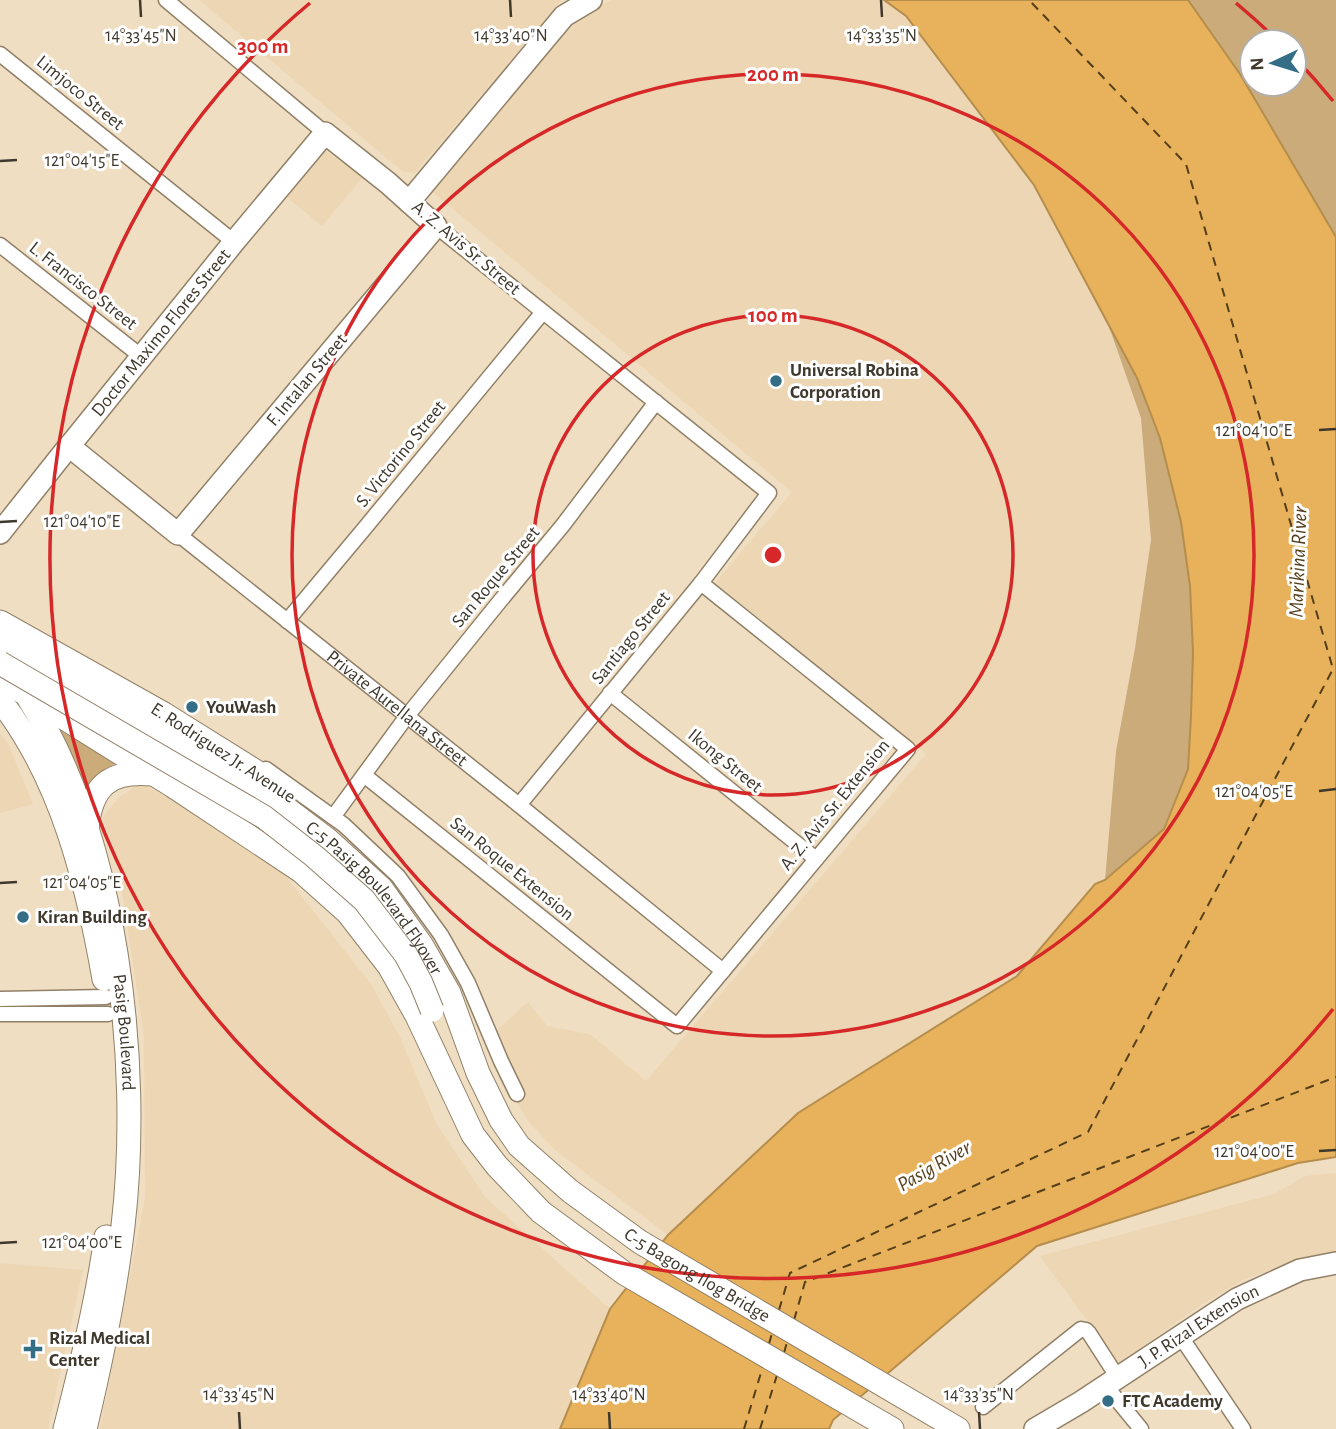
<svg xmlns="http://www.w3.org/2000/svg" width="1336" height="1429" font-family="'Alegreya Sans',sans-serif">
  <rect width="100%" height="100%" fill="#f0dec2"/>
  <path fill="#edd6b3" d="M199,0H562L415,173L403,172Z
    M611,0H884L906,16L1034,185L1107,321L1141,418L1151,540L1135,648L1116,751L1105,880L1095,884L1017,976L798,1113L668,1235L555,1150L526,1119L486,1040L528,1002L547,1026L590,1034L646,1081L926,754L715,583L792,492L430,190L553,39L582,16Z
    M324,150L363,177L322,226L283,194Z
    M0,734L7,741L33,804L0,813Z
    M141,783L168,798L284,874L371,984L400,1037L437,1125L485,1197L610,1309L560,1429H100L145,1198L144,1038L117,858L102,818L119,797Z
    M1336,1173V1253L1318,1254L1245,1279L1201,1305L1118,1363L1040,1256L1274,1194L1305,1176Z
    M0,1263L83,1270L48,1429H0Z"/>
  <path fill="#cbab79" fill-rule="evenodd" d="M1188,0H1336V237L1240,74ZM1252,42H1294V84H1252Z
    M1107,321L1137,378L1160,438L1181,522L1190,586L1193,652L1191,716L1188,769L1164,829L1105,880L1116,751L1135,648L1151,540L1141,418Z
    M52,726L117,763C102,770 93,777 84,791Z"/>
  <path fill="#e7b25b" stroke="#b58d4d" stroke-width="2" d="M884,0H1188L1240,74L1336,237V1157L1298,1163L1037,1246L833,1420L829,1429H560L610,1309L668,1235L798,1113L1017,976L1095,884L1105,880L1164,829L1188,769L1191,716L1193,652L1190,586L1181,522L1160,438L1137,378L1034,185L906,16Z"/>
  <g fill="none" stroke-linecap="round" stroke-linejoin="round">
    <path stroke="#553f1a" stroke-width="2" stroke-dasharray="9 7" stroke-linecap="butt" d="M779,1310L790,1273L1088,1132L1333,669L1186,164L1029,0
      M794,1320L805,1282L1336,1077
      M769,1344L772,1333
      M784,1353L787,1342
      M744,1429L763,1366
      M760,1429L777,1375"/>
    <g stroke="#918067" stroke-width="17">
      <g id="street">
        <path d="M166,0L325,133"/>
        <path d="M0,54L234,242"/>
        <path d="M436,226L769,493L701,583L519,805"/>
        <path d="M0,245L142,357"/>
        <path id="s1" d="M178,534L519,805L723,971"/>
        <path d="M287,621L364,529L543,312"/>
        <path d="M610,693L816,859"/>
        <path d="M266,769L344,825L398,876L441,935L468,983L501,1061L517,1094"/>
        <path d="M364,775L677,1026L908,749L701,583"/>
        <path d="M333,817L407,716L500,601L563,525L656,402"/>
        <path d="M0,999L106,997"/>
        <path d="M0,1014H108"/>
        <path d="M1181,1337L1243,1429"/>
        <path d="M1105,1385L1141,1429"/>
        <path d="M983,1407L1081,1329L1086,1330L1089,1333L1118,1378"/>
      </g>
    </g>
    <g stroke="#918067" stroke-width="24">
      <g id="secondary">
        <path d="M409,202L564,16L591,0"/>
        <path id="s2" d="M0,533L69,446L71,444L234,242L325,133L388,183L436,226L178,534L69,446"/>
        <path id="s3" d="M1035,1429L1081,1402L1237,1299L1300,1270L1336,1263"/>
      </g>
    </g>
    <g stroke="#918067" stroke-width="25">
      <g id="primary">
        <path d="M0,622L164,714L271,781"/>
        <path id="s4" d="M0,642L275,800L328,840L381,888L422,946L449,993L478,1073L501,1120L519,1146L570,1191L640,1242L958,1429"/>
        <path d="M0,678L173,786L301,871L348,913L389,966L417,1016L473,1135L497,1166L541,1212L624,1273L892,1429"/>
        <path id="s5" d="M29,699C117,840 142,1063 123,1226C115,1295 101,1362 85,1429"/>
        <path d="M0,700C62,779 87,882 104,979"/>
        <path d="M87,829C91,785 110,770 153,774"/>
        <path d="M65,1429C81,1366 97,1301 106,1237"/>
      </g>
    </g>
    <use href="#street" stroke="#fff" stroke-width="14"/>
    <use href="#secondary" stroke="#fff" stroke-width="21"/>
    <use href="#primary" stroke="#fff" stroke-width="23"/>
    <g stroke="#918067" stroke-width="25" stroke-linecap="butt">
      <path id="primary-bridge" d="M0,663L264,817L314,856L364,900L406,955L421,983L432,1010"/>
    </g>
    <use href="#primary-bridge" stroke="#fff" stroke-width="23"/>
  </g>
  <path fill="none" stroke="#3f382d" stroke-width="2.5" d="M140,0L141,17M510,0L511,17M881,0L882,17M0,161L17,160M1319,430L1336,429M0,522L17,521M1319,791L1336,789M0,883L17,882M1319,1151L1336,1150M0,1243L17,1242M239,1412L240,1429M609,1412L610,1429M979,1412L980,1429"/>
  <g fill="none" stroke="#d62828" stroke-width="3.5">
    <circle cx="773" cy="555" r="240"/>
    <circle cx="773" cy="555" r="481"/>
    <path d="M1333 1009A721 721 0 1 1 310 3M1236 3A721 721 0 0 1 1278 41M1296 59A721 721 0 0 1 1333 101"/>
  </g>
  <g fill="#336d86" stroke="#fff" stroke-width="2.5">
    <circle cx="776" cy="381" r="7"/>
    <circle cx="192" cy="707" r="7"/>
    <circle cx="23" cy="917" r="7"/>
    <path d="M29.5 1338.5h7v7h7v7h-7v7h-7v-7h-7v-7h7z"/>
    <circle cx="1108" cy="1401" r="7"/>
  </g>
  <g text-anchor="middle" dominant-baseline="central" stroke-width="6" stroke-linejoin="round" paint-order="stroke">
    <g font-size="19" fill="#3f382d" stroke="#fff">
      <text transform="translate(80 93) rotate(39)">Limjoco Street</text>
      <text transform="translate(466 248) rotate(40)">A. Z. Avis Sr. Street</text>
      <text transform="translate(83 286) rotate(38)">L. Francisco Street</text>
      <text stroke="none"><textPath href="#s2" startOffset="257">Doctor Maximo Flores Street</textPath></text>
      <text transform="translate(307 380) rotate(-50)">F. Intalan Street</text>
      <text transform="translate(401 454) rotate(-51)">S. Victorino Street</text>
      <text transform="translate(496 577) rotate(-50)">San Roque Street</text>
      <text transform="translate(631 638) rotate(-51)">Santiago Street</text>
      <text stroke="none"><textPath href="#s1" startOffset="280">Private Aurellana Street</textPath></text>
      <text transform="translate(223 753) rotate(33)">E. Rodriguez Jr. Avenue</text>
      <text transform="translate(725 761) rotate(39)">Ikong Street</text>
      <text transform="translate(835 805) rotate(-51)">A. Z. Avis Sr. Extension</text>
      <text transform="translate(512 869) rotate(39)">San Roque Extension</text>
      <text stroke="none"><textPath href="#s4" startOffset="458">C-5 Pasig Boulevard Flyover</textPath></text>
      <text stroke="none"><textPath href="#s5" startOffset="350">Pasig Boulevard</textPath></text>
      <text stroke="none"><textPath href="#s4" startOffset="970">C-5 Bagong Ilog Bridge</textPath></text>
      <text stroke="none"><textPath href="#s3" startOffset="194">J. P. Rizal Extension</textPath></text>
    </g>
    <g font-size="19" font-weight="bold" fill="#3f382d" stroke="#fff" text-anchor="start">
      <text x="790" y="370">Universal Robina<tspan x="790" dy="22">Corporation</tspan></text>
      <text x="206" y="707">YouWash</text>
      <text x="37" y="917">Kiran Building</text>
      <text x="49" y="1338">Rizal Medical<tspan x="49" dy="22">Center</tspan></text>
      <text x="1122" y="1401">FTC Academy</text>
    </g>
    <g font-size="21" font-style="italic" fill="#553f1a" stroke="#fff">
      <text transform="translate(1298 562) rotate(-88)">Marikina River</text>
      <text transform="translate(934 1166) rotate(-30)">Pasig River</text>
    </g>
  </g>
  <g font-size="18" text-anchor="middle" fill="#3f382d" stroke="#fff" stroke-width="6" stroke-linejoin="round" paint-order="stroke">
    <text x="141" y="41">14°33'45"N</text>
    <text x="511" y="41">14°33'40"N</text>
    <text x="882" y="41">14°33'35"N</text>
    <text x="82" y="166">121°04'15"E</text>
    <text x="1254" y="436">121°04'10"E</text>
    <text x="82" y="527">121°04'10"E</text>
    <text x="1254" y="797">121°04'05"E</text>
    <text x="82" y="888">121°04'05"E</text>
    <text x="1254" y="1157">121°04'00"E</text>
    <text x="82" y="1248">121°04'00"E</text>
    <text x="239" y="1400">14°33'45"N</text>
    <text x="609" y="1400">14°33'40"N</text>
    <text x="979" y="1400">14°33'35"N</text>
  </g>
  <circle cx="773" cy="555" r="10" fill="#d62828" stroke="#fff" stroke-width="3.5"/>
  <g font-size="21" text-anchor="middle" font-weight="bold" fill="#d62828" stroke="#fff" stroke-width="6" stroke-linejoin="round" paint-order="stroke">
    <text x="263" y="53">300 m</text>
    <text x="773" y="81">200 m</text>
    <text x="773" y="322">100 m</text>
  </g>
  <g transform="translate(1273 63) rotate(266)"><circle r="33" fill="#ffffff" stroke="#b2afab" stroke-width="2"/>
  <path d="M0-5L12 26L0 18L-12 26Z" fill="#336d86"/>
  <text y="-10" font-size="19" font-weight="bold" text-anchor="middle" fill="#3f382d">N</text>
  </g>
</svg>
